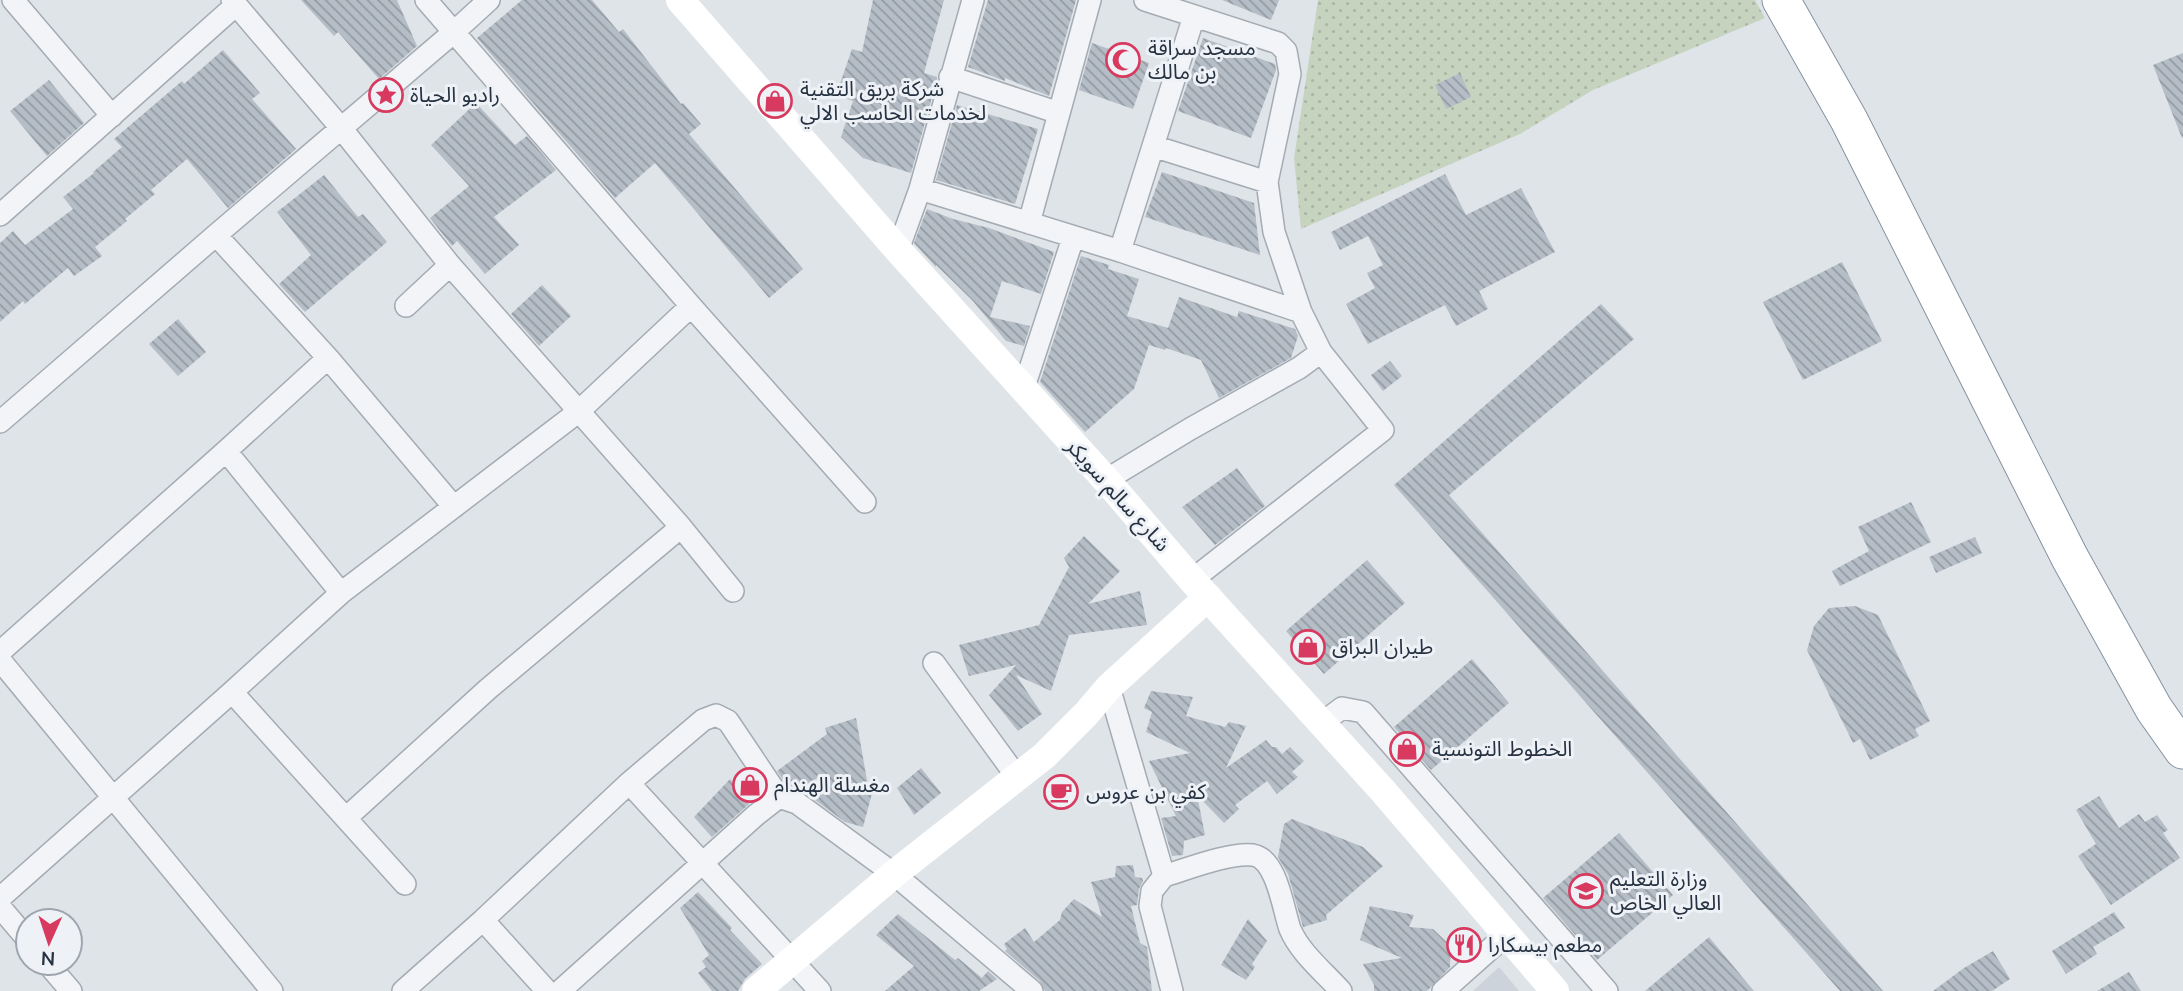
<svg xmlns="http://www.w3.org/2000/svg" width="2183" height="991" font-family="'Nunito Sans','Noto Sans Arabic',sans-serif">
  <defs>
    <pattern id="park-dots" width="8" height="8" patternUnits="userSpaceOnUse" patternTransform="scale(1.75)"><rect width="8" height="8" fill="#c6d4bf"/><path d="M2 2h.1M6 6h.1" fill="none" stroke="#aab6a5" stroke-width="1.8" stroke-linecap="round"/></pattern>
    <pattern id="building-back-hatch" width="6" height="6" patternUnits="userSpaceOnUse" patternTransform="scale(1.75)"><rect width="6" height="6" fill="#b5bdc6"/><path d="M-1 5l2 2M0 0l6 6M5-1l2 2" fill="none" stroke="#939aa2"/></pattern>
  </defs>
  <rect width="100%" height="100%" fill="#dfe4e9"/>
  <path fill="#ccd3db" d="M1499,967L1519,991H1473Z"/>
  <path fill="url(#park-dots)" d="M1318,0H1755L1765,18L1593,90L1520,134L1301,229L1294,158Z"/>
  <path fill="url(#building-back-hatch)" d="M301,0H397L417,46L379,79L338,32L334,36Z
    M522,0H592L619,32L623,29L681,104L683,103L701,124L689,134L803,269L769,298L655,163L615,198L477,38Z
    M873,0H944L924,73L937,77V79L911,173L863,158L841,137L853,101L836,95L852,49L862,52Z
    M988,0H1076L1049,96L1005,78V81L968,67Z
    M1222,0H1279L1271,20Z
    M1203,38L1275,64L1276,70L1251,138L1178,111Z
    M1092,43L1149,63L1133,109L1079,90Z
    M223,50L260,93L252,99L296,149L228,208L187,159L151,190L155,194L125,219L127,221L95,247L102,256L74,276L68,268L25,304L23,301L0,322V243L13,231L25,245L73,209L63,197L94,173L93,172L122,147L114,139L182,81L184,84Z
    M2183,53V138H2182L2153,65Z
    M1460,73L1471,97L1446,109L1435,85Z
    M49,80L84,123L47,156L10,111Z
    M476,103L515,145L527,136L556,170L494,217L519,245L485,274L457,241L452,246L430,218L469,186L431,145Z
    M957,105L1038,129L1015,204L936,180Z
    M1162,172L1254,203L1260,255L1145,217Z
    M1445,174L1466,215L1521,188L1555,252L1479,291L1488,309L1456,326L1445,305L1368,344L1346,304L1375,288L1367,273L1383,265L1368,236L1340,250L1331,232Z
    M324,175L358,217L363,214L387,242L305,312L279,284L311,255L277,212Z
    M927,209L953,219L989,228L1054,252L1041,294L1002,281L990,317L1030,326L1024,346L1006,341L972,300L936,265V267L914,243Z
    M1081,256L1109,265L1108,269L1139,279L1127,316L1168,328L1179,297L1237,317L1239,311L1295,329L1298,336L1291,358L1219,398L1201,360L1166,348L1165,350L1149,345L1134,389L1085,432L1040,382Z
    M1842,262L1882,341L1803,380L1763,302Z
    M542,285L571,316L539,346L511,314Z
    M1601,304L1634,339L1449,495L1883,991H1840L1394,485Z
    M178,319L206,352L178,376L149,344Z
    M1390,361L1402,376L1383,391L1371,375Z
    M1237,468L1265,506L1215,545L1182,507Z
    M1911,502L1931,542L1840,586L1832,571L1869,551L1858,527Z
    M1084,536L1120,571L1088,604L1140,591L1147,625L1069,635L1051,691L1016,675L1042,714L1018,731L989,695L1016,665L969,676L959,645L1039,625L1069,567L1064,558Z
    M1975,537L1982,553L1936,573L1929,557Z
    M1367,560L1405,603L1324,674L1286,631Z
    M1855,606L1878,615L1930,721L1915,729L1919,736L1870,760L1860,739L1853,743L1807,650L1814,626L1829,608Z
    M1472,659L1509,703L1431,770L1394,727Z
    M1151,691L1193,697L1186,716L1225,727L1229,722L1246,726L1226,768L1266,740L1272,747H1276L1282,754L1290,747L1304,761L1292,772L1298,777L1277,794L1267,781L1235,805L1239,809L1224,823L1197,795L1205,835L1184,841L1183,855L1172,856L1161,818L1176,816L1149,761L1190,753L1146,732L1152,712L1144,708Z
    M856,718L868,786H874L863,827L845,822L815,800L825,773L799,790L787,786L777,771L827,734L825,728Z
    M921,768L941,793L914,815L897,788Z
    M730,779L749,804L712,837L694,817Z
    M2099,796L2119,828L2139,814L2145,822L2157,815L2168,830L2163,833L2180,858L2111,905L2078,856L2096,844L2076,810Z
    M1292,819L1363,847L1383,866L1326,915L1327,920L1303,927L1288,874L1278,857L1284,824Z
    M1619,833L1673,895L1597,960L1543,898Z
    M1133,865L1135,877L1142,878L1143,881L1139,889L1137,905L1131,906L1140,943L1147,947L1152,991H1045L1040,981L1005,951L1007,949L1004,944L1025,928L1034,942L1060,920L1062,912L1074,899L1102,917L1091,882L1115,877L1116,866Z
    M698,892L732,928L730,930L762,964L745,979L738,991H712L698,973L706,967L702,961L709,955L680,908Z
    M1370,906L1414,915L1409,927L1433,929L1451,946L1450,967L1427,991H1374V985L1363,964L1402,958L1360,940Z
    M2114,912L2125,928L2093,947L2097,954L2066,974L2052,951Z
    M898,914L955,960L958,958L982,978L988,971L997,979L979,991H885L914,966L876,935Z
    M1248,919L1267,941L1252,964L1255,967L1246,980L1221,965Z
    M1709,937L1754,991H1645Z
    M1993,951L2010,979L1992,991H1933L1964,968Z
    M2129,972L2141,991H2097Z"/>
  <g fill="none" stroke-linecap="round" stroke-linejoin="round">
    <g stroke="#a4abb3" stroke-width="24">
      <path id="street" d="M13,0L112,116
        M232,0L341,128L450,265L681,527L733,591
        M426,0L691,306L865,502
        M1145,0L1278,43L1286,51L1290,74L1267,182L1274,232L1301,312L1321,352L1383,430L1192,580
        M950,77L1059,113
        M1153,146L1267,182
        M920,189L1120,251L1301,312
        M0,215L236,5
        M1029,223L1090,0
        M216,235L328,358L454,507
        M898,250L920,189L973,0
        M1120,251L1194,16
        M406,306L450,265
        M1023,390L1073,238
        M0,422L216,235L454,32L489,0
        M226,451L341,593
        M1106,480L1190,429L1299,368L1321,352
        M0,652L226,451L328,358
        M0,660L272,991
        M934,663L1017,777
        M1109,687L1164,876L1152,891L1150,906L1172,991
        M232,692L405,884
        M1322,723L1342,708L1363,712L1607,991
        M629,783L703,720L716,715L728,721L779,797
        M346,818L488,689L681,527
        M1164,876C1187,869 1231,852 1253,855C1277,859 1283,909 1290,929C1300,953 1324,972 1341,991
        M0,898L232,692L341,593L578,412L691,306
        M0,907L28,940
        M483,920L547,991
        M47,963L71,991
        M403,991L483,920L629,783L820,991
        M560,991L756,815L779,797L797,803L894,874L1032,991
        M1443,991L1506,935"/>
    </g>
    <g stroke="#8592a1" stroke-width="39">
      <path id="highway" d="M1781,0L1849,120L2070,558L2154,709L2183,750"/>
    </g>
    <use href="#street" stroke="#f2f4f7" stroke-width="21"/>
    <path stroke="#fff" stroke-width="28" d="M680,0L898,250L1106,480L1192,580L1383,791L1555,991
      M756,991L894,874L1044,756L1086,714L1109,687L1208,597"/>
    <use href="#highway" stroke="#fff" stroke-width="37"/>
  </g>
  <defs>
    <g id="mosque-ring" transform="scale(1.75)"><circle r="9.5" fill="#eef2f7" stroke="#d83a5f" stroke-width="1.5"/><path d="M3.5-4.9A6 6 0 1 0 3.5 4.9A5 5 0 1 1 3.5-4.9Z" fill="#d83a5f"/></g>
    <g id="sight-ring" transform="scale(1.75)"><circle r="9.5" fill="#eef2f7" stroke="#d83a5f" stroke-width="1.5"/><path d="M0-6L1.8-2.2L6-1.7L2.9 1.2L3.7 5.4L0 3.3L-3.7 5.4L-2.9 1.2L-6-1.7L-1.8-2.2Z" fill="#d83a5f"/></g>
    <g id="shop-ring" transform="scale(1.75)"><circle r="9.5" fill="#eef2f7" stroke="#d83a5f" stroke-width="1.5"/><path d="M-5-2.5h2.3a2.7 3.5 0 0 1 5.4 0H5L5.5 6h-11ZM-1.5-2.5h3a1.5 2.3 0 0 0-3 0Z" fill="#d83a5f"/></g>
    <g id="cafe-ring" transform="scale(1.75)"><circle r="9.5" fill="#eef2f7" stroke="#d83a5f" stroke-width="1.5"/><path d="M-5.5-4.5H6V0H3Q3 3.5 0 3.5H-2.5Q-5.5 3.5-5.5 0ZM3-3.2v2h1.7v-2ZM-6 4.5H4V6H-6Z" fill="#d83a5f"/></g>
    <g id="school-ring" transform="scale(1.75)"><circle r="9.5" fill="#eef2f7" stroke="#d83a5f" stroke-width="1.5"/><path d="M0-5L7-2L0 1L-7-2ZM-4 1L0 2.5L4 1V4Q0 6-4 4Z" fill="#d83a5f"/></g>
    <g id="restaurant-ring" transform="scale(1.75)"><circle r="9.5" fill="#eef2f7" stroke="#d83a5f" stroke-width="1.5"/><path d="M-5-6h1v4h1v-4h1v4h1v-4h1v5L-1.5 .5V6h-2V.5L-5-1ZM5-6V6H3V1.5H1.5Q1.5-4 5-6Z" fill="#d83a5f"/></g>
  </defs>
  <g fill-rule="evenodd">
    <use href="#mosque-ring" x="1123" y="60"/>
    <use href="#sight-ring" x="386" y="95"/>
    <use href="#shop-ring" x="775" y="101"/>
    <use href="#shop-ring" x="1308" y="647"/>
    <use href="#shop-ring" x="1407" y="749"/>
    <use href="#shop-ring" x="750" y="785"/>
    <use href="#cafe-ring" x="1061" y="792"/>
    <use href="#school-ring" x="1586" y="891"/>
    <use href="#restaurant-ring" x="1464" y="945"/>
  </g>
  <g text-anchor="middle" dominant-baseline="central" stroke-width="6" stroke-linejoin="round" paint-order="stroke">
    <g font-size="21" fill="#263241" stroke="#eef2f7" text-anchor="start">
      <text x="1148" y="48">مسجد سراقة<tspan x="1148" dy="24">بن مالك</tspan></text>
      <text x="800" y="89">شركة بريق التقنية<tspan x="800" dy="24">لخدمات الحاسب الالي</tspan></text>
      <text x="410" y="95">راديو الحياة</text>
      <text x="1332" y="647">طيران البراق</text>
      <text x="1432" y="749">الخطوط التونسية</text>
      <text x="774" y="785">مغسلة الهندام</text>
      <text x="1086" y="792">كفي بن عروس</text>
      <text x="1610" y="879">وزارة التعليم<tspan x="1610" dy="24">العالي الخاص</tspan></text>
      <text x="1488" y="945">مطعم بيسكارا</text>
    </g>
    <g font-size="21" fill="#263241" stroke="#eef2f7">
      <text transform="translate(1118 495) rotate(48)">شارع سالم سويكر</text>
    </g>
  </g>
  <g transform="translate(49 942) rotate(183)"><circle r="33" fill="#eef2f7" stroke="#9ea5ae" stroke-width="2"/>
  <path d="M0-5L12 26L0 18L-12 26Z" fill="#d83a5f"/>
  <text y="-10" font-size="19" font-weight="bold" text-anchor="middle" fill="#263241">N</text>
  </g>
</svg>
